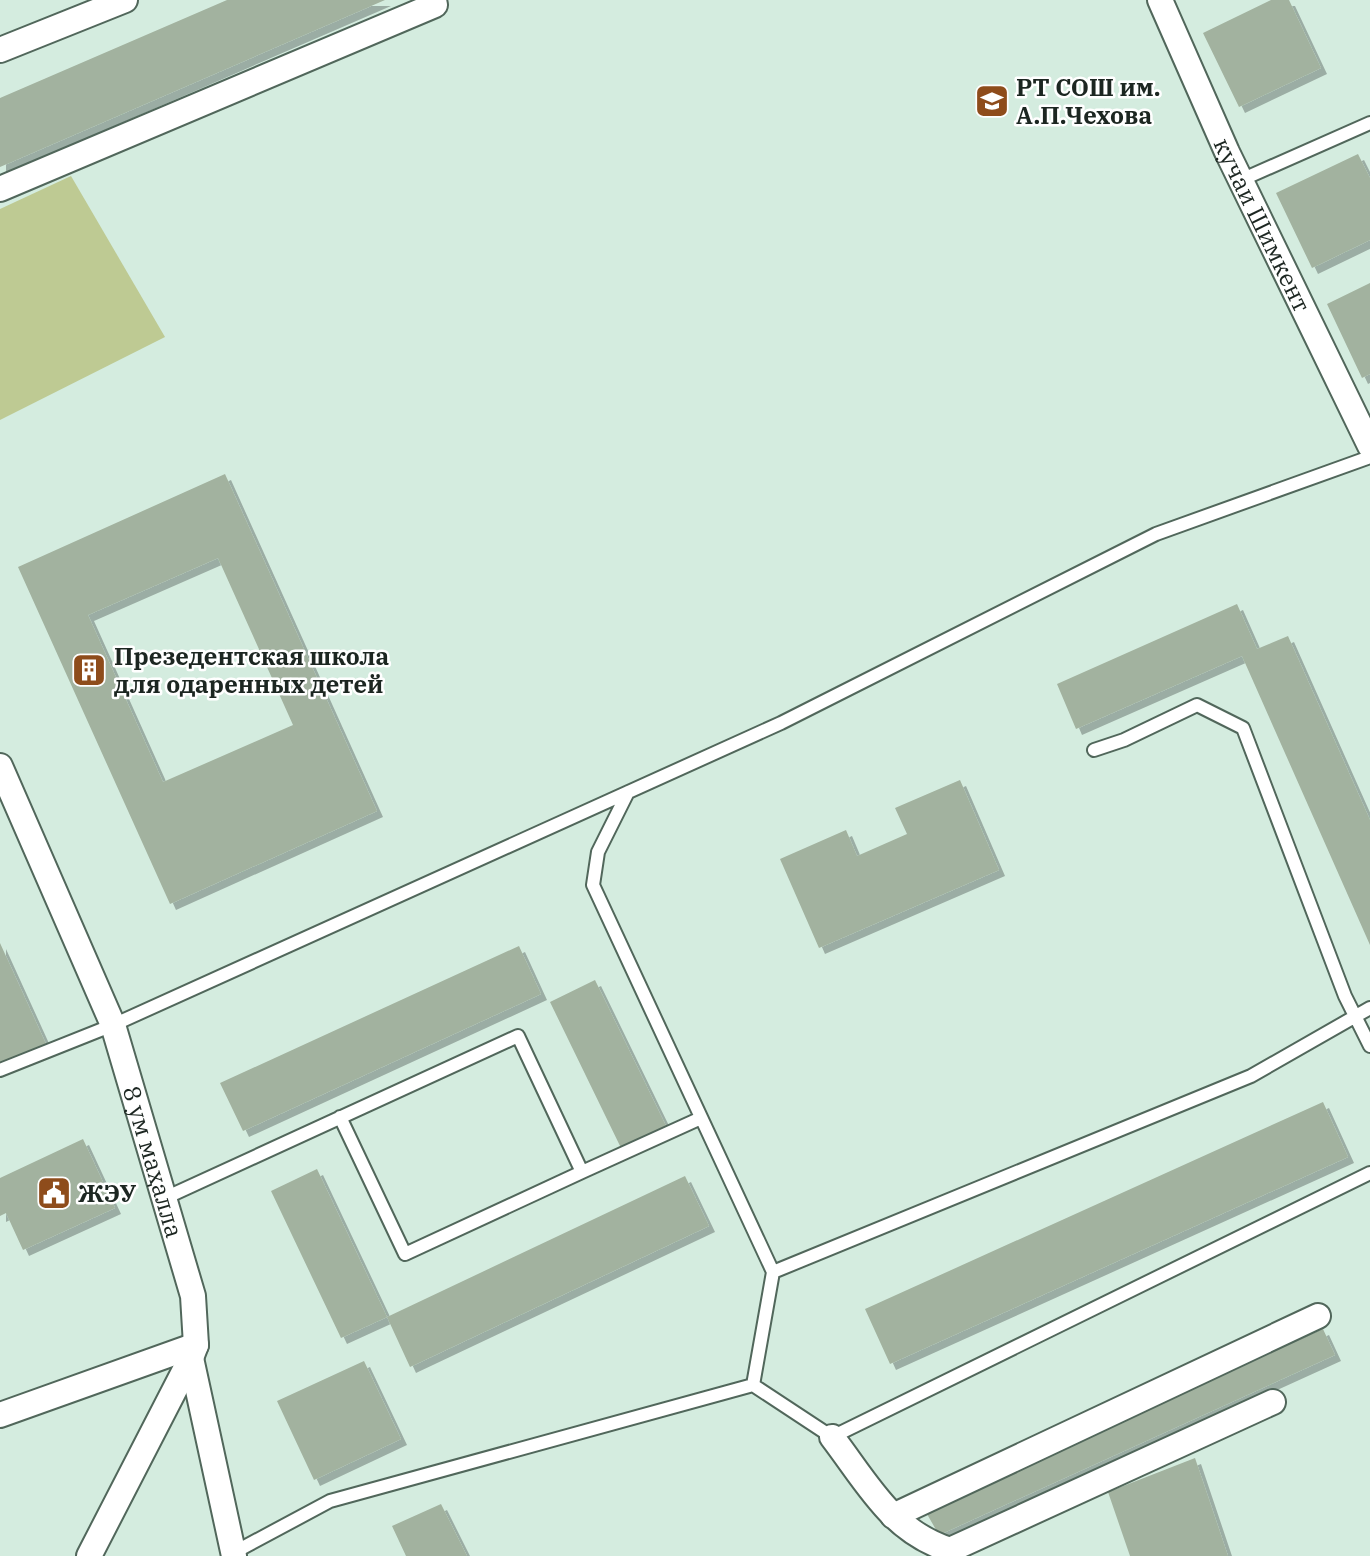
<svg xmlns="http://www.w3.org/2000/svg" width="1370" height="1556" font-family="'IBM Plex Serif',serif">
  <defs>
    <filter id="shadow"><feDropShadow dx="6" dy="6" stdDeviation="0" flood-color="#0004"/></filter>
  </defs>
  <rect width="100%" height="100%" fill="#d4ecdf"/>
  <path fill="#beca93" d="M71,176L165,337L0,420V209Z"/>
  <path fill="#a2b29f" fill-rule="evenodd" filter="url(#shadow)" d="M227,0H385L0,167V98Z
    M1271,0H1289L1321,68L1239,107L1203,33Z
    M1358,154L1370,178V240L1312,268L1276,193Z
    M1370,283V374L1362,378L1327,304Z
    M225,474L377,811L170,904L18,567ZM218,558L293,725L163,782L88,615Z
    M1237,604L1257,649L1288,636L1370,820V945L1242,656L1076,729L1057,684Z
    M960,780L999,870L819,948L780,859L846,830L857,856L907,834L895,808Z
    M0,943L46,1044L0,1065Z
    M519,946L541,994L243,1131L220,1083Z
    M595,980L667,1128L622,1150L550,1002Z
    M1323,1102L1348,1157L890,1364L865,1309Z
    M83,1139L115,1208L23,1250L6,1213L0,1216V1178Z
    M317,1169L387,1317L341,1338L271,1191Z
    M685,1176L709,1226L410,1367L387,1317Z
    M1323,1329L1335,1355L939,1535L923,1507Z
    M364,1361L401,1439L314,1480L277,1401Z
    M1195,1458L1228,1556H1130L1108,1492Z
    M441,1504L467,1556H406L392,1526Z"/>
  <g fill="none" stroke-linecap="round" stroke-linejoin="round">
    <g stroke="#51675b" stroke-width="16">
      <path id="lane" d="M1241,180L1370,123
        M1094,750L1124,740L1197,705L1243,728L1345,996L1370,1046
        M628,792L598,852L593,885L773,1272
        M0,1070L113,1025L781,723L1156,534L1370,457
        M340,1117L405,1254L582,1172
        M165,1198L518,1036L582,1172L701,1118
        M753,1385L832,1437L1370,1173
        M233,1553L330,1501L753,1385L773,1272L1251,1076L1370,1008"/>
    </g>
    <g stroke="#51675b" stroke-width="28">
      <g id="street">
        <path id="s1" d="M1160,0L1227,152L1370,446"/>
        <path d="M0,50L125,0"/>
        <path d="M0,189L435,5L434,0"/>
        <path id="s2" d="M0,766L113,1025L193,1296L196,1345L191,1358L89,1556"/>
        <path d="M191,1358L234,1556"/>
        <path d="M0,1415L196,1345"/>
        <path d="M832,1437C868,1484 891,1531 950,1550L1273,1402"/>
        <path d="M893,1516L1318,1316"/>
      </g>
    </g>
    <use href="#lane" stroke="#fff" stroke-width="12"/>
    <use href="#street" stroke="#fff" stroke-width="24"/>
  </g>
  <defs>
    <g id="school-square" transform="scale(1.75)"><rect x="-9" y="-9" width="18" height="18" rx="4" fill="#8e4c1b" stroke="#fff"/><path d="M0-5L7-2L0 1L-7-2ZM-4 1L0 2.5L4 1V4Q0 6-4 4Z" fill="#fff"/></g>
    <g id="building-square" transform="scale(1.75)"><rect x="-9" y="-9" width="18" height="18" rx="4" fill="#8e4c1b" stroke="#fff"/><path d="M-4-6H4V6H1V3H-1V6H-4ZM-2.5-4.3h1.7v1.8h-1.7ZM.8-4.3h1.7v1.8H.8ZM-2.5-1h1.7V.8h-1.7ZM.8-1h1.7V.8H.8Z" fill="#fff"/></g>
    <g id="civic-square" transform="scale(1.75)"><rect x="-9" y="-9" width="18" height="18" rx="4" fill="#8e4c1b" stroke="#fff"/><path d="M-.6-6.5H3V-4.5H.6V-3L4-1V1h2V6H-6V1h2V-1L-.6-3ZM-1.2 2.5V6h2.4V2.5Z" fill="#fff"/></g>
  </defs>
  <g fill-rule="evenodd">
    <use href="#school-square" x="992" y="101"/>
    <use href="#building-square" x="89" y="670"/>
    <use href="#civic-square" x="54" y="1193"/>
  </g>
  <g text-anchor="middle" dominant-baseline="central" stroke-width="5" stroke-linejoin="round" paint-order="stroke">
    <g font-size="24" font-weight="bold" fill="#1c2621" stroke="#fff" text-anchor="start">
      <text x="1016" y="87">РТ СОШ им.<tspan x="1016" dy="28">А.П.Чехова</tspan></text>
      <text x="114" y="656">Презедентская школа<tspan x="114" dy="28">для одаренных детей</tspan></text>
      <text x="78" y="1193">ЖЭУ</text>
    </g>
    <g font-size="24" fill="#1c2621" stroke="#fff">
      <text stroke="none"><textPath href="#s1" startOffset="247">кучаи Шимкент</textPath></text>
      <text stroke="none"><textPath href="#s2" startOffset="425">8 ум маҳалла</textPath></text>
    </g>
  </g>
</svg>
